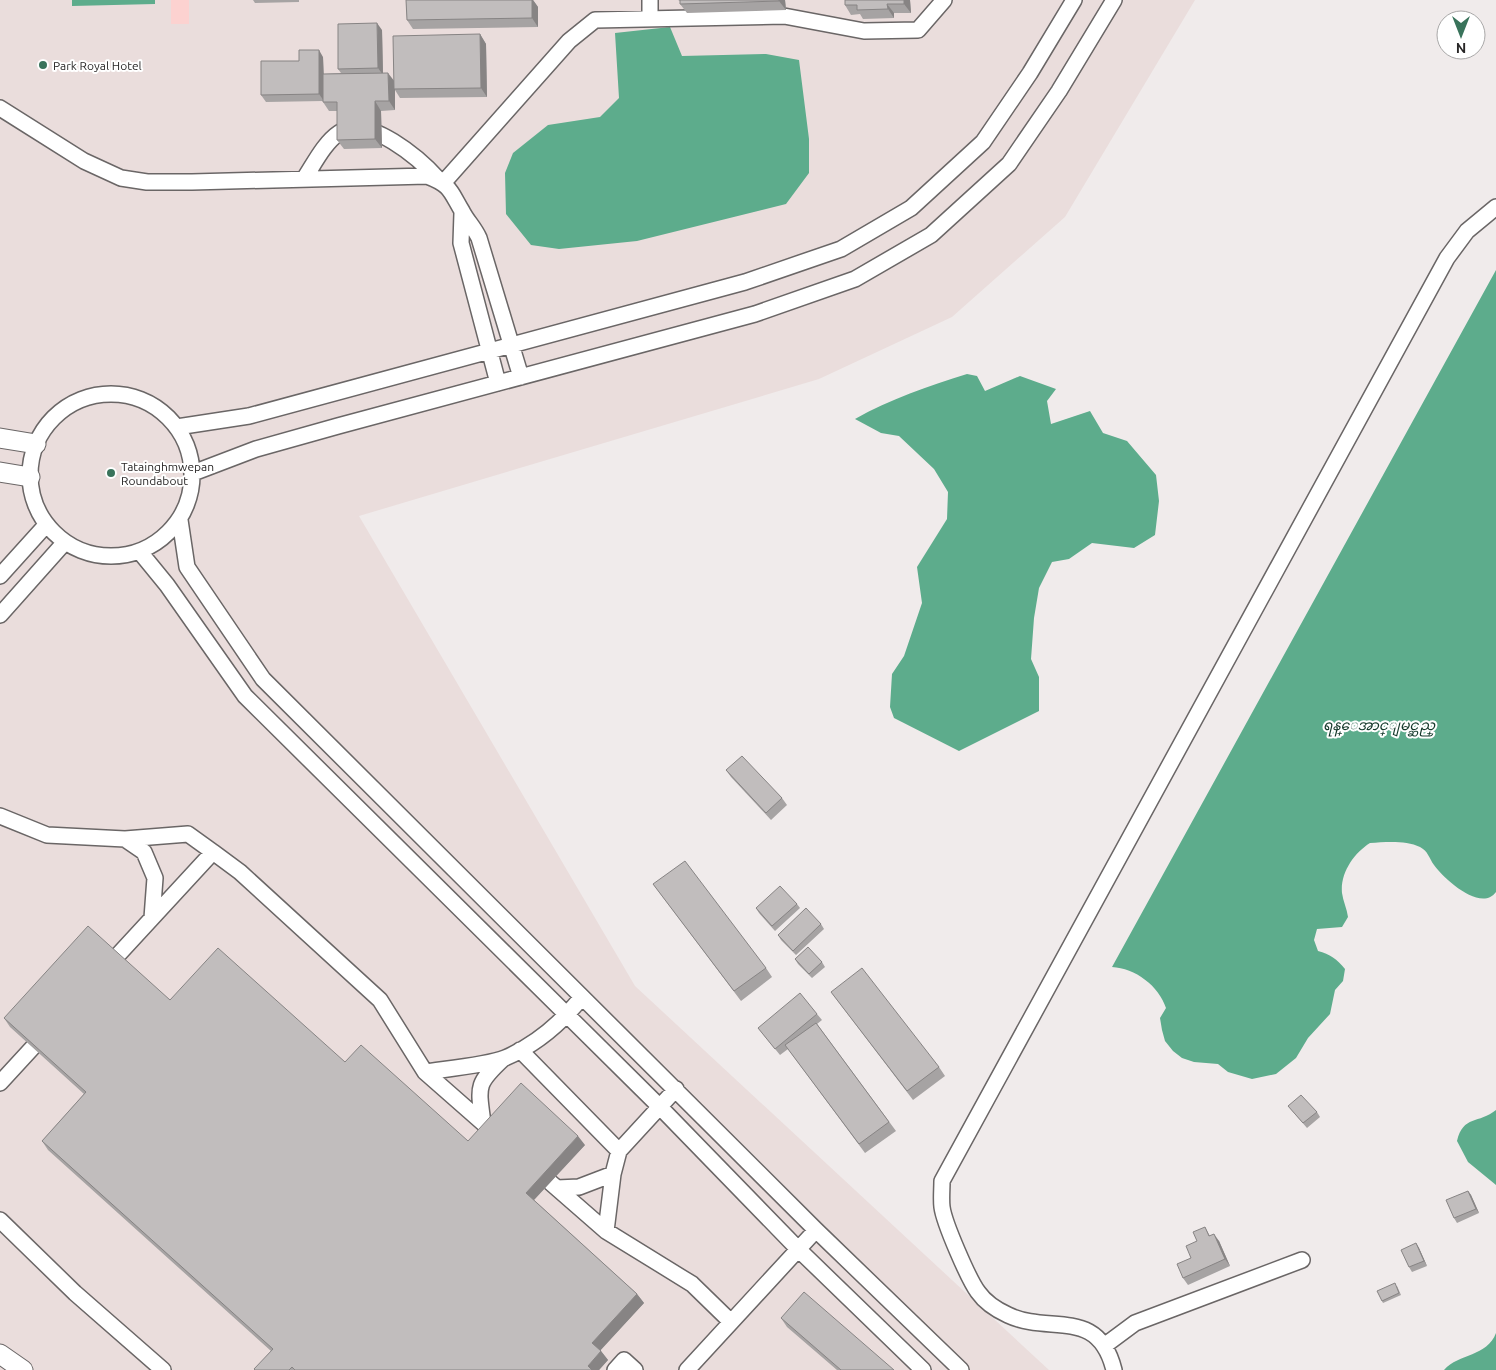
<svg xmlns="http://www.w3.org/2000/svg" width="1496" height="1370" font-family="Ubuntu,'Noto Sans Myanmar',sans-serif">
  <rect width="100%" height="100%" fill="#f0ebeb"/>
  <path fill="#eadddc" d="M0,0H1195L1065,217L952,317L819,379L359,516L635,986L1049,1370H0Z"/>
  <path fill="#fcd2d0" d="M171,0H189V24H171Z"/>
  <path fill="#5dac8c" d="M72,0H155V4L72,6Z
    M670,27L682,56L766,54L799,60L809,139V173L786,204L637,241L559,249L531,245L506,214L505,173L513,153L548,125L600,117L619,98L615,33Z
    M1496,270V892C1481,913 1443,878 1434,865C1429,858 1428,851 1420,847C1406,840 1385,842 1370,843C1354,853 1340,873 1342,893C1343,901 1347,909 1348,917L1342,927L1317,929L1314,940L1318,951C1330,954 1337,959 1345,969L1343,981L1335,990L1330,1014L1308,1038L1296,1058L1276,1074L1252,1079L1228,1072L1218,1064L1194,1062L1182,1058L1173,1051L1165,1041L1162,1030L1160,1018L1166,1008C1159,986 1135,968 1112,967Z
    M967,374L977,376L985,391L1020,376L1056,389L1047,401L1051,424L1090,411L1103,433L1127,441L1156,475L1159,501L1155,535L1134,548L1092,543L1069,559L1052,562L1039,588L1034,618L1031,659L1039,677V711L959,751L894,718L890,707L892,674L904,656L922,603L917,567L947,519L948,492L934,469L899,436L881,433L855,419C890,399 929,386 967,374Z
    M1496,1110V1185L1468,1162L1457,1141C1463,1115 1479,1124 1496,1110Z
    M1496,1333V1370H1444C1459,1353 1487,1357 1496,1333Z"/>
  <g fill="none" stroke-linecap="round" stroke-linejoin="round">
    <g stroke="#6a6666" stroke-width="18">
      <path id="minor" d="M650,0V19
        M0,108L84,161L121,178L147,182H192L427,176C451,185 450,191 462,211C467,221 474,227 479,238L521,377
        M304,179C314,164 324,143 339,133C368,113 421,160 439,180
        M444,182L569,41L595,20L784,16L864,31L918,30L944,0
        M462,213L461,243L498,383
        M30 475a81 81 0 1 1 162 0a81 81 0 1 1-162 0Z
        M177,427L249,416L745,282L841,249L911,208L983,142L1030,73L1074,0
        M193,473L256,449L338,426L755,314L855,279L931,235L1009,164L1059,91L1114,0
        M180,520L187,567L263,679L816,1230L961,1370
        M140,552L167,585L245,696L660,1107L798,1249L923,1370
        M0,576L46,525
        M0,615L65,542
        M0,816L47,835L125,839L188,834L213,852
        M125,839L144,852L155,878L152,918
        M106,968L213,852L240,872L380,1000L425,1072L499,1137
        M520,1050L619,1151
        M425,1072C445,1069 488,1065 505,1058C535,1045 562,1022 582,997
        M0,1083L46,1033
        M483,1123C478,1086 476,1084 503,1059
        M535,1169L606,1231L692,1284L730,1321
        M557,1188L579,1187L613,1174
        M0,1220L75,1293L163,1370
        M606,1231L613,1174L619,1151L676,1089
        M1104,1346L1135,1323L1302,1260
        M615,1370L624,1360L635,1370
        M687,1370L816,1230
        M1114,1370C1098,1306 1050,1335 1008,1315C997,1310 985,1302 978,1292C969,1280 944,1223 942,1207C941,1199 942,1189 942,1181L1447,258L1467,231L1496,207"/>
    </g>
    <g stroke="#6a6666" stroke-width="21">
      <path id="major" d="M0,438L36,444
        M0,472L30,477
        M0,1354L23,1370"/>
    </g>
    <use href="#minor" stroke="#fff" stroke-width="15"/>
    <use href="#major" stroke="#fff" stroke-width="19"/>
  </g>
  <path fill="#a6a3a3" d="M253,0H299V2L255,3Z
    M406,0H533L538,7V27L413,29L407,20Z
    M678,0H785L786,10L687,13L680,4V1Z
    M910,0L911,13H894V18L863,19L860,14L851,15L845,5Z
    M382,30L383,73L394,81L480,34L486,44L487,97L400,98L395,90V110L381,111L382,148L344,149L337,140V111H329L323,102V101L266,102L261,95L299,61L323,57L324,74L341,73L338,69Z
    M726,770L782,798L787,805L771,820L731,777Z
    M653,884L766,968L772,977L741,1001Z
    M797,904L800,908L775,931L759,913L756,908Z
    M821,924L824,929L796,955L781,940L778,935Z
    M795,959L822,962L825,967L812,978L798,964Z
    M831,992L939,1067L945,1076L913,1100Z
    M170,1000L345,1062L468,1141L585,1145L534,1200L637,1294L644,1303L600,1350L608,1360L599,1370H254L271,1351L48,1150L42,1141L84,1094L10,1027L4,1018Z
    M817,1014L822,1020L817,1024L896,1131L865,1153L788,1049L780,1055L758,1028Z
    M1288,1106L1317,1112L1320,1117L1307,1128Z
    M1468,1191L1471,1195L1479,1213L1457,1223L1454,1218Z
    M1205,1227L1210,1236L1219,1241L1230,1266L1188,1285L1183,1278L1191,1258L1197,1241Z
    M1416,1243L1419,1248L1427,1266L1412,1272L1409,1267Z
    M1397,1286L1401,1295L1383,1303L1382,1301Z
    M781,1318L894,1370H837L787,1327Z"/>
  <path fill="#878484" d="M532,0H533L538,7V27L532,18Z
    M779,0H785L786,10L779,1Z
    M904,0H910L911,13L904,4Z
    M887,4L894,13V18L888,9Z
    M377,23L382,30L383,75L378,68Z
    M480,34L486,44L487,97L481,88Z
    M319,50L323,57L324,101L319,94Z
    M388,73L395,82V110L389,101Z
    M375,101L381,111L382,148L375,139Z
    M578,1136L585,1145L532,1202L526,1193Z
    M1468,1191L1471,1195L1479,1213L1476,1209Z
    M1214,1234L1219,1241L1230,1266L1225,1259Z
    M1416,1243L1419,1248L1427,1266L1424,1261Z
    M637,1294L644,1303L599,1352L592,1343Z
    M601,1351L608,1360L599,1370H590L588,1366Z"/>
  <path fill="#c1bdbd" stroke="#878484" d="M406,0H532V18L407,20Z
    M680,0H779V1L680,4Z
    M845,0H904V4H887L888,9L857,10V5H845Z
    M377,23L378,68L338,69V24Z
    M480,34L481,88L394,89L393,36Z
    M299,50H319V94L261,95V61H299Z
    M388,73L389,101H375V139L337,140V102H323V74Z
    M742,756L782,798L766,813L726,770Z
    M685,861L766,968L734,991L653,884Z
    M780,886L797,904L772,926L756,908Z
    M806,908L821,924L793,951L778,935Z
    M88,926L170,1000L218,948L345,1062L361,1045L468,1141L521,1083L578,1136L526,1193L637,1294L592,1343L601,1351L588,1366L592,1370H295L292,1367L289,1370H255L254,1369L273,1349L42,1141L86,1092L4,1018Z
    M808,947L822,962L809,974L795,959Z
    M862,968L939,1067L907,1091L831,992Z
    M800,993L817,1014L775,1049L758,1028Z
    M816,1023L889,1122L859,1144L785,1045Z
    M1301,1095L1317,1112L1303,1123L1288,1106Z
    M1468,1191L1476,1209L1454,1218L1446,1200Z
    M1205,1227L1209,1236L1214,1234L1225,1259L1183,1278L1177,1264L1191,1258L1186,1246L1197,1241L1193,1232Z
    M1416,1243L1424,1261L1409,1267L1401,1250Z
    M1395,1283L1399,1293L1382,1301L1377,1291Z
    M804,1292L894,1370H841L781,1318Z"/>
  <g fill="#39735b" stroke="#fff" stroke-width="2">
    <circle cx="43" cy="65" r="5"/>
    <circle cx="111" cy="473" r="5"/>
  </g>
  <g text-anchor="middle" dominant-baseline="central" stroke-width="4" stroke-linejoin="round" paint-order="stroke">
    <g font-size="12" fill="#282626" stroke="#fff" text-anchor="start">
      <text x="53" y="65">Park Royal Hotel</text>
      <text x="121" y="466">Tatainghmwepan<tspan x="121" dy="14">Roundabout</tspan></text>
    </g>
    <g font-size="14" font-style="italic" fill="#133729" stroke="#fff">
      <text x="1379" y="725">ရန္ေအာင္ျမင္ဆည္</text>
    </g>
  </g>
  <g transform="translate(1461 35) rotate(180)"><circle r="24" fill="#ffffff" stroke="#a9a8a8"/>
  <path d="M0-4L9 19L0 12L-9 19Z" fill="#39735b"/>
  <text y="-8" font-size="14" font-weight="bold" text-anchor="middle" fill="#282626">N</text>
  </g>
</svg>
